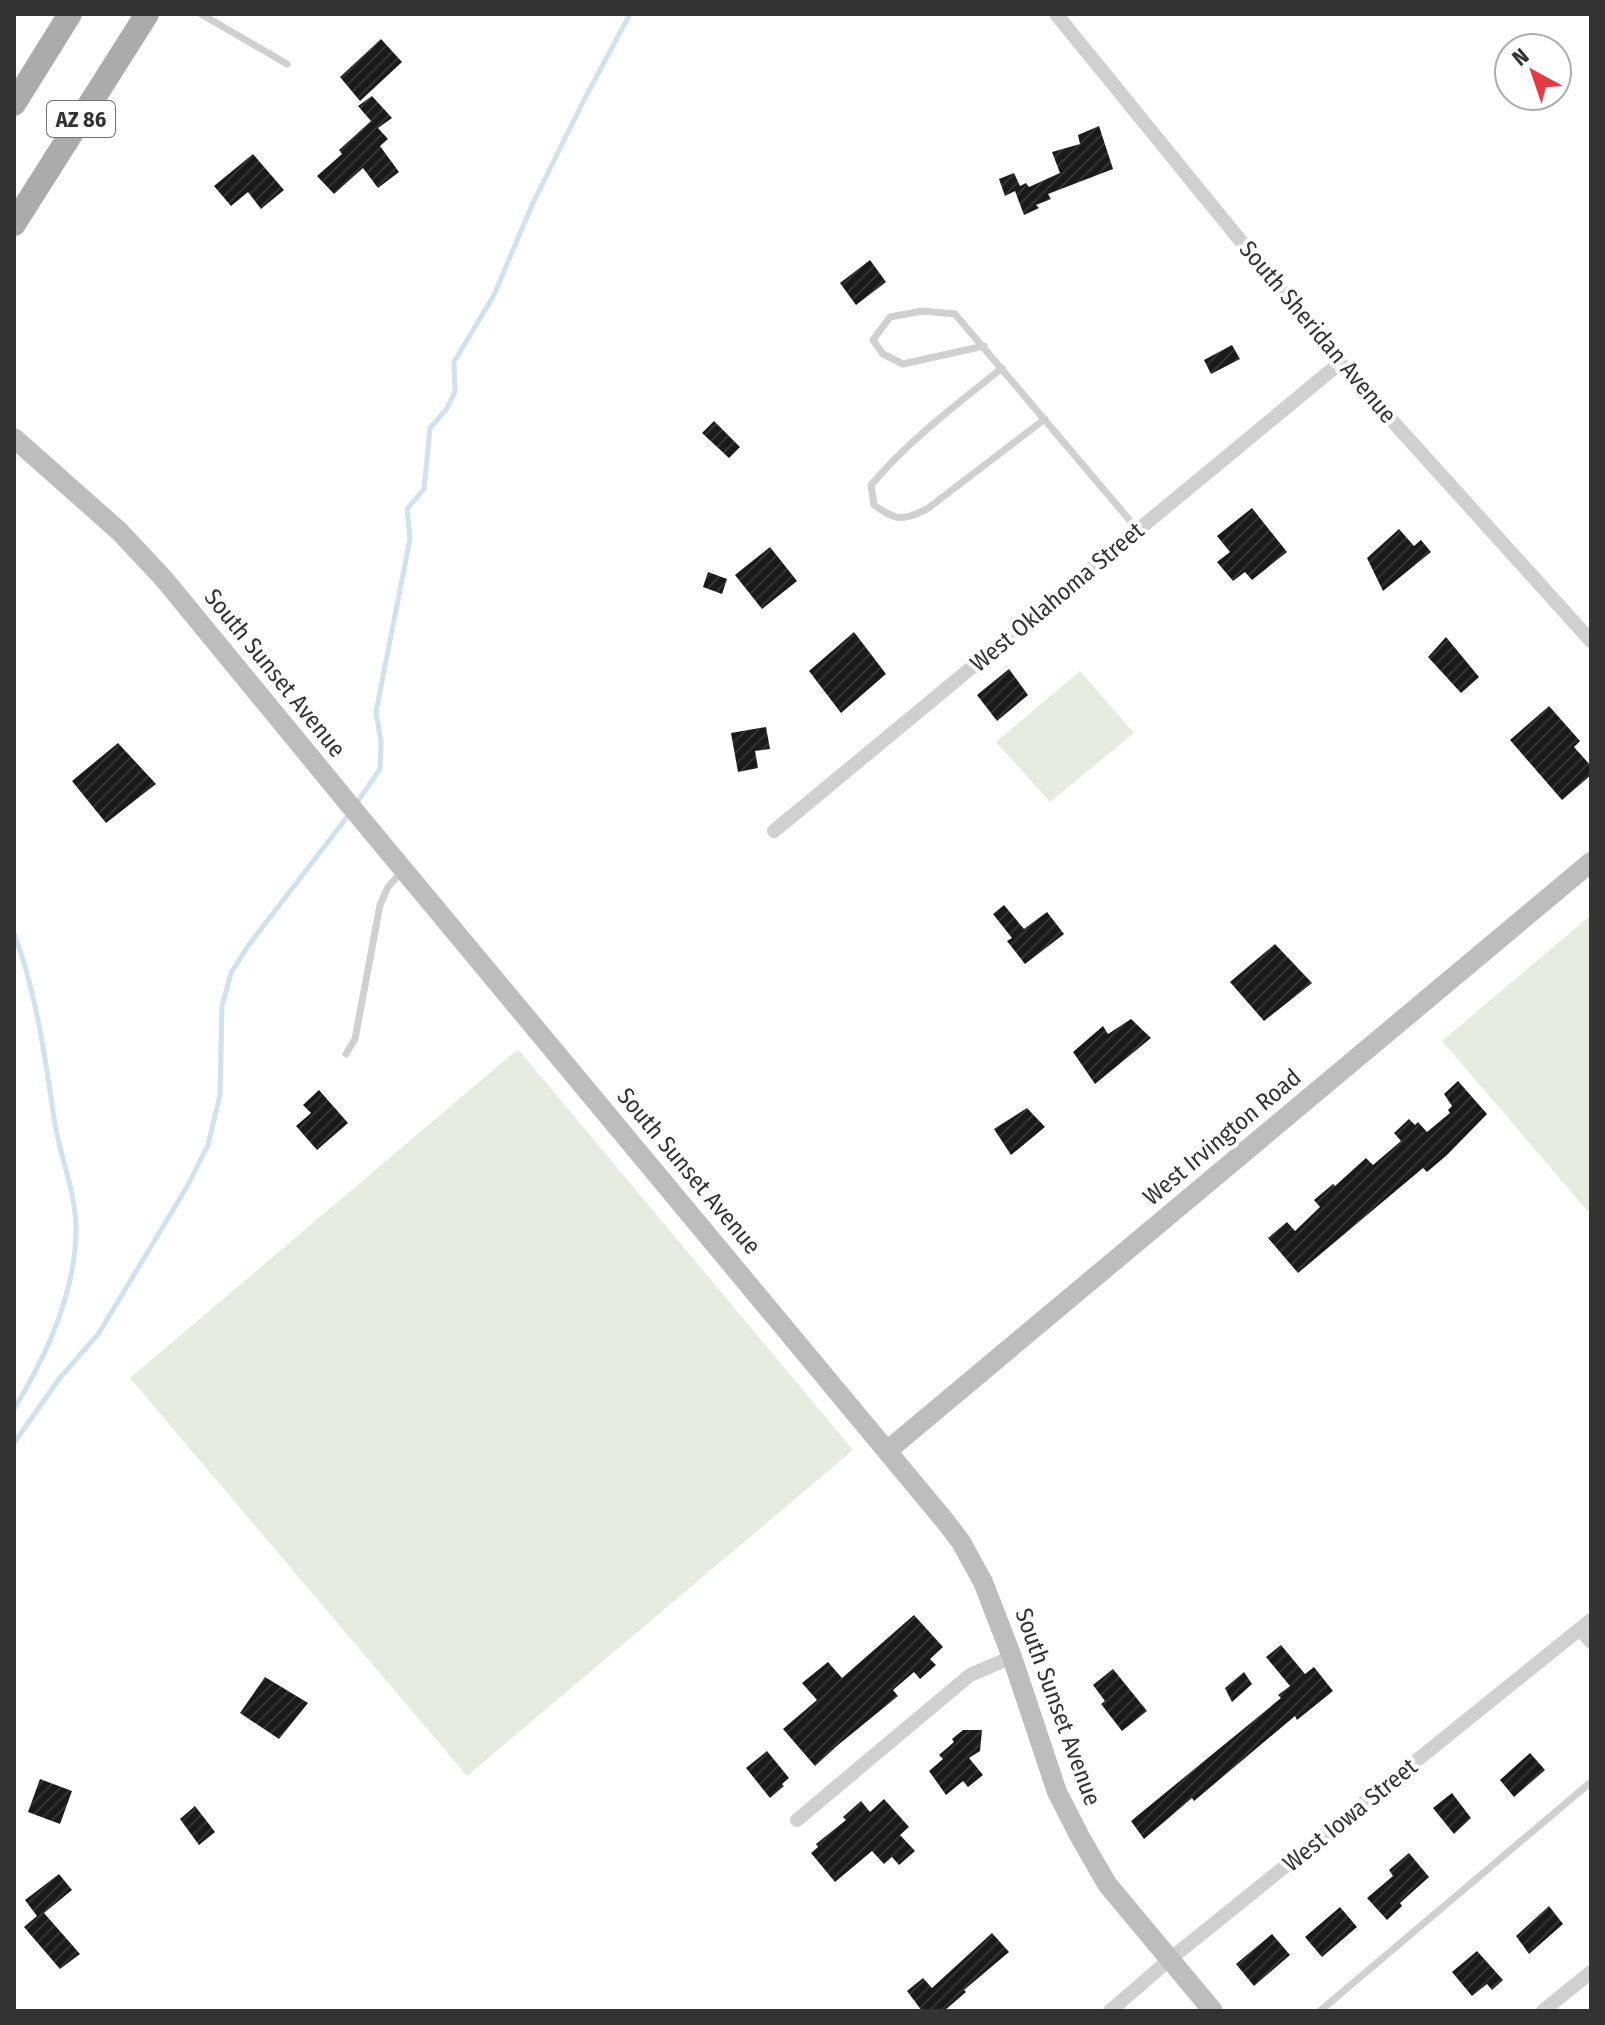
<svg xmlns="http://www.w3.org/2000/svg" width="1605" height="2025" font-family="'Fira Sans Condensed',sans-serif">
  <defs>
    <pattern id="building-hatch" width="6" height="6" patternUnits="userSpaceOnUse" patternTransform="scale(2)"><rect width="6" height="6" fill="#1a1a1a"/><path d="M-1 1l2-2M0 6l6-6M5 7l2-2" fill="none" stroke="#333"/></pattern>
  </defs>
  <rect width="100%" height="100%" fill="#fff"/>
  <path fill="#e6ecdf" d="M1080,671L1134,733L1050,802L996,742Z
    M1591,915V1215L1442,1041Z
    M518,1049L853,1450L467,1776L130,1378Z"/>
  <g fill="none" stroke-linecap="round" stroke-linejoin="round">
    <path stroke="#cfe2ee" stroke-width="5" d="M356,804L380,769L381,742L376,712L410,539L407,509L424,489L430,428L446,410L455,392L454,362L494,295L532,205L584,100L630,14
      M14,933C36,992 45,1056 54,1118C59,1154 75,1189 76,1226C77,1291 47,1355 14,1409
      M14,1443L59,1379L99,1333L188,1185L208,1145L220,1095L222,1006L231,973L248,946L351,812"/>
  </g>
  <path fill="url(#building-hatch)" d="M381,39L402,62L360,101L340,77Z
    M372,96L392,118L378,128L388,139L380,146L399,172L378,188L363,168L334,194L317,176L342,154L339,150L371,121L358,106Z
    M1099,126L1113,169L1048,194L1051,199L1036,205L1039,208L1024,215L1015,191L1005,196L999,179L1014,173L1020,186L1026,183L1029,187L1060,173L1052,152L1080,144L1078,135Z
    M253,154L284,190L261,209L248,192L231,206L214,186Z
    M870,260L886,282L856,305L840,283Z
    M1232,345L1240,359L1211,374L1204,360Z
    M714,421L740,447L729,458L702,433Z
    M1252,508L1287,552L1252,580L1245,572L1233,581L1217,562L1230,552L1217,536Z
    M1399,529L1414,546L1421,540L1431,552L1383,591L1367,558Z
    M770,547L797,581L762,609L735,575Z
    M708,572L727,579L722,594L703,587Z
    M854,632L886,674L841,713L809,671Z
    M1446,637L1479,677L1461,693L1428,657Z
    M1009,669L1028,695L997,721L977,695Z
    M1549,706L1580,741L1574,747L1591,766V775L1562,800L1510,740Z
    M766,727L770,749L755,751L758,768L738,772L731,733Z
    M118,743L156,784L106,823L72,781Z
    M1004,905L1024,929L1047,912L1064,934L1025,964L1007,941L1012,938L993,914Z
    M1275,944L1312,983L1264,1021L1230,982Z
    M1131,1019L1151,1038L1095,1084L1073,1052L1103,1026L1108,1034Z
    M1458,1081L1487,1114L1447,1155L1427,1172L1423,1168L1298,1273L1268,1238L1287,1222L1295,1231L1320,1207L1314,1200L1333,1184L1335,1186L1366,1158L1373,1165L1401,1141L1394,1133L1409,1119L1415,1125L1418,1122L1427,1132L1450,1113L1448,1110L1452,1106L1444,1094Z
    M319,1090L348,1123L317,1150L296,1126L311,1113L303,1105Z
    M1027,1108L1045,1127L1011,1155L994,1129Z
    M914,1615L943,1647L930,1659L936,1665L920,1679L914,1672L893,1690L898,1696L838,1745L815,1766L783,1729L817,1700L802,1683L828,1662L842,1678Z
    M1281,1645L1305,1674L1314,1667L1333,1691L1297,1720L1295,1716L1194,1801L1192,1798L1144,1839L1131,1821L1281,1698L1278,1695L1290,1686L1266,1657Z
    M1113,1669L1147,1711L1122,1731L1101,1704L1105,1701L1093,1685Z
    M1244,1672L1252,1684L1232,1702L1225,1688Z
    M265,1677L308,1703L279,1739L240,1713Z
    M963,1730H982L980,1751L969,1758L983,1775L968,1787L963,1781L946,1795L929,1771L943,1759L939,1755L954,1742L952,1739Z
    M767,1751L789,1778L782,1784L784,1786L770,1798L746,1768Z
    M1530,1753L1545,1770L1514,1797L1500,1780Z
    M40,1779L72,1791L60,1824L28,1812Z
    M1452,1793L1471,1818L1454,1834L1433,1808Z
    M884,1799L909,1827L900,1835L915,1851L899,1865L892,1857L884,1864L872,1851L835,1882L811,1853L818,1847L816,1844L846,1820L843,1817L861,1801L870,1812Z
    M195,1806L215,1832L199,1845L180,1819Z
    M1409,1853L1429,1877L1400,1903L1402,1906L1387,1920L1367,1898L1393,1876L1389,1870Z
    M59,1874L72,1890L44,1913L80,1954L60,1969L24,1927L37,1916L25,1900Z
    M1549,1906L1563,1924L1529,1954L1516,1936Z
    M1340,1907L1357,1927L1322,1957L1305,1937Z
    M992,1933L1009,1952L964,1990L966,1992L944,2011H922L907,1991L923,1978L932,1988Z
    M1272,1934L1290,1955L1254,1986L1236,1964Z
    M1477,1951L1503,1980L1492,1990L1487,1984L1472,1996L1452,1972Z"/>
  <g fill="none" stroke-linecap="round" stroke-linejoin="round">
    <path stroke="#d0d0d0" stroke-width="7" d="M201,14L287,64
      M984,346L903,364L883,354L873,340L890,317L923,311L955,314L1138,530
      M1002,368C956,405 909,440 871,485L874,505C897,521 902,521 927,509L1045,419
      M346,1054L355,1039L380,905L388,887L403,870
      M1320,2011L1591,1782"/>
    <path stroke="#d0d0d0" stroke-width="14" d="M1056,14L1340,363L1591,641
      M774,831L1340,363
      M1580,1629L1591,1642
      M797,1820L970,1675L1012,1657
      M1110,2011L1169,1960L1591,1620
      M1543,2011L1591,1972"/>
    <path stroke="#bdbdbd" stroke-width="20" d="M14,438L119,531L164,579L353,809L945,1521L961,1542L983,1582L1012,1657L1057,1792L1080,1837L1107,1884L1213,2011
      M887,1451L1591,862"/>
    <path stroke="#ababab" stroke-width="24" d="M14,104L70,14
      M14,224L147,14"/>
  </g>
  <g text-anchor="middle" dominant-baseline="central" stroke-width="8" stroke-linejoin="round" paint-order="stroke">
    <rect fill="#fff" stroke="#707070" stroke-width="2" x="47" y="101" width="68" height="36" rx="6"/>
    <g font-size="22" font-weight="bold" fill="#333">
      <text x="81" y="119">AZ 86</text>
    </g>
    <g font-size="24" fill="#333" stroke="#fff">
      <text transform="translate(1318 332) rotate(50)">South Sheridan Avenue</text>
      <text transform="translate(1057 597) rotate(-40)">West Oklahoma Street</text>
      <text transform="translate(275 673) rotate(51)">South Sunset Avenue</text>
      <text transform="translate(1222 1137) rotate(-40)">West Irvington Road</text>
      <text transform="translate(689 1171) rotate(50)">South Sunset Avenue</text>
      <text transform="translate(1058 1707) rotate(70)">South Sunset Avenue</text>
      <text transform="translate(1350 1815) rotate(-39)">West Iowa Street</text>
    </g>
  </g>
  <rect width="1605" height="2025" fill="none" stroke="#333333" stroke-width="32"/>
  <g transform="translate(1533 72) rotate(320)"><circle r="38" fill="#ffffff" stroke="#adadad" stroke-width="2"/>
  <path d="M0-6L14 30L0 20L-14 30Z" fill="#e63946"/>
  <text y="-12" font-size="22" font-weight="bold" text-anchor="middle" fill="#333333">N</text>
  </g>
</svg>
